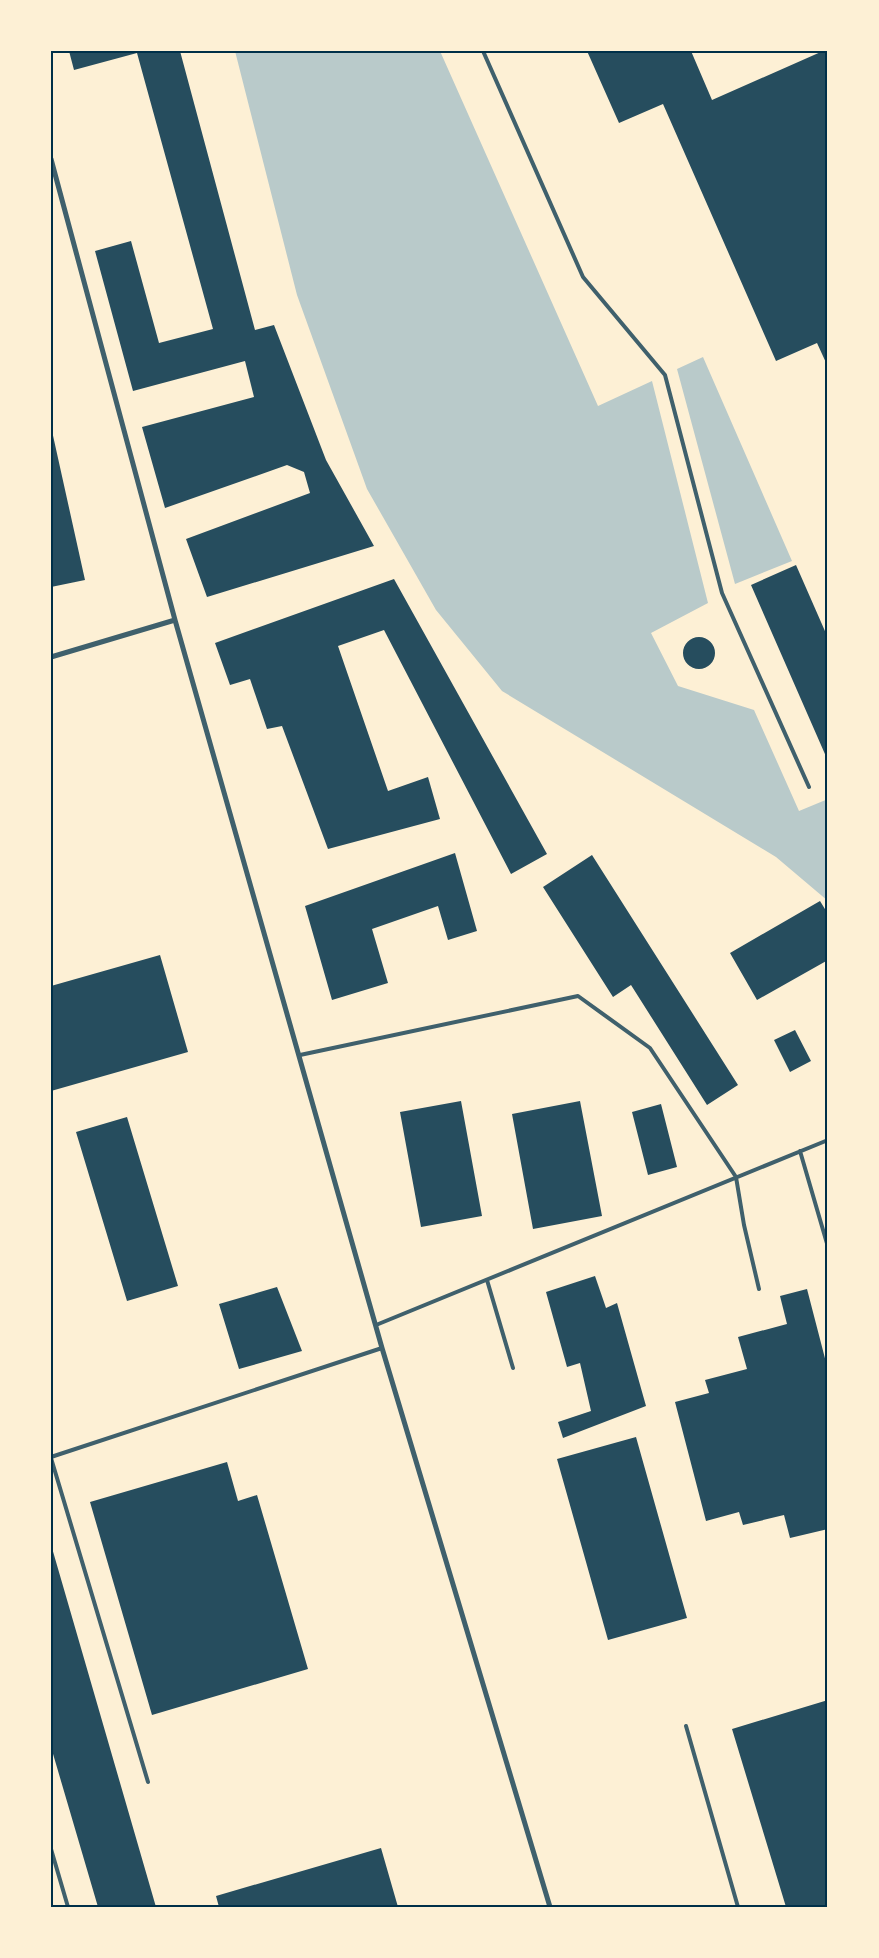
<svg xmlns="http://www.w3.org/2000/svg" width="879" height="1958" font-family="Mulish,sans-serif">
  <rect width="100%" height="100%" fill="#fdf0d5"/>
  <path fill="#b9caca" d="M235,51H440L598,406L652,381L708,603L651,633L678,686L754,710L799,811L828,799V901L776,857L502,691L436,610L367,489L297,295Z
    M703,357L792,561L735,584L677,369Z"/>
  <path fill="#264d5e" d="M69,51H180L255,330L274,325L326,460L374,546L207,597L186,539L310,493L304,472L287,465L165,508L142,427L254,397L245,361L133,391L95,251L131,241L159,343L213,329L137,53L74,70Z
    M587,51H691L712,100L823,51H828V367L817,343L776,361L663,104L619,123Z
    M52,431L85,580L51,587V432Z
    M796,565L828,638V761L751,585Z
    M394,579L547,854L511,874L384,630L338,646L388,791L428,777L440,819L328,849L282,726L267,729L250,679L230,685L215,643Z
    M683 653a16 16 0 1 1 32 0a16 16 0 1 1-32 0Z
    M455,853L477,931L448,940L438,906L372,929L388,983L332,1000L305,906Z
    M592,855L738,1085L707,1105L631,985L613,997L543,887Z
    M820,901L828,914V960L757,1000L730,953Z
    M160,955L188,1052L51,1091V986Z
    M795,1030L811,1061L790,1072L774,1040Z
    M461,1101L482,1216L421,1227L400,1112Z
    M580,1101L602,1216L533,1229L512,1114Z
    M661,1104L677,1167L648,1175L632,1112Z
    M127,1117L178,1286L127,1301L76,1132Z
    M595,1276L606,1308L617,1303L646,1406L563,1438L558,1422L591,1411L580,1363L567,1367L546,1292Z
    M277,1287L302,1351L239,1369L219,1304Z
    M807,1289L828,1370V1529L790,1538L784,1515L743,1525L739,1512L706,1521L675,1402L709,1393L705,1380L747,1369L738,1337L787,1324L780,1296Z
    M636,1437L687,1618L608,1640L557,1459Z
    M227,1462L238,1501L257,1495L308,1669L152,1715L90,1502Z
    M51,1548H52L156,1907H98L51,1747Z
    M828,1700V1907H786L732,1729Z
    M381,1848L398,1907H219L216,1896Z"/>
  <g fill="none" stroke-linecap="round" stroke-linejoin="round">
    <path stroke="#3f606c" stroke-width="4" d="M483,51L583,277L665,375L722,593L809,787
      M300,1055L578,996L650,1048L736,1177L744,1225L759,1289
      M800,1151L828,1247
      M487,1280L513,1368
      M376,1325L828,1140
      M51,1457L382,1348
      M51,1458L148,1782
      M686,1726L738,1907
      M51,1849L68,1907"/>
    <path stroke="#3f606c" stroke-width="5" d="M51,159L175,620L51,657
      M175,620L382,1348L550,1907"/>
  </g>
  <rect width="879" height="1958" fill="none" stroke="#fdf0d5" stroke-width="105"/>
  <rect x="52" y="52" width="774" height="1854" fill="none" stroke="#003049" stroke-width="2"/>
</svg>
